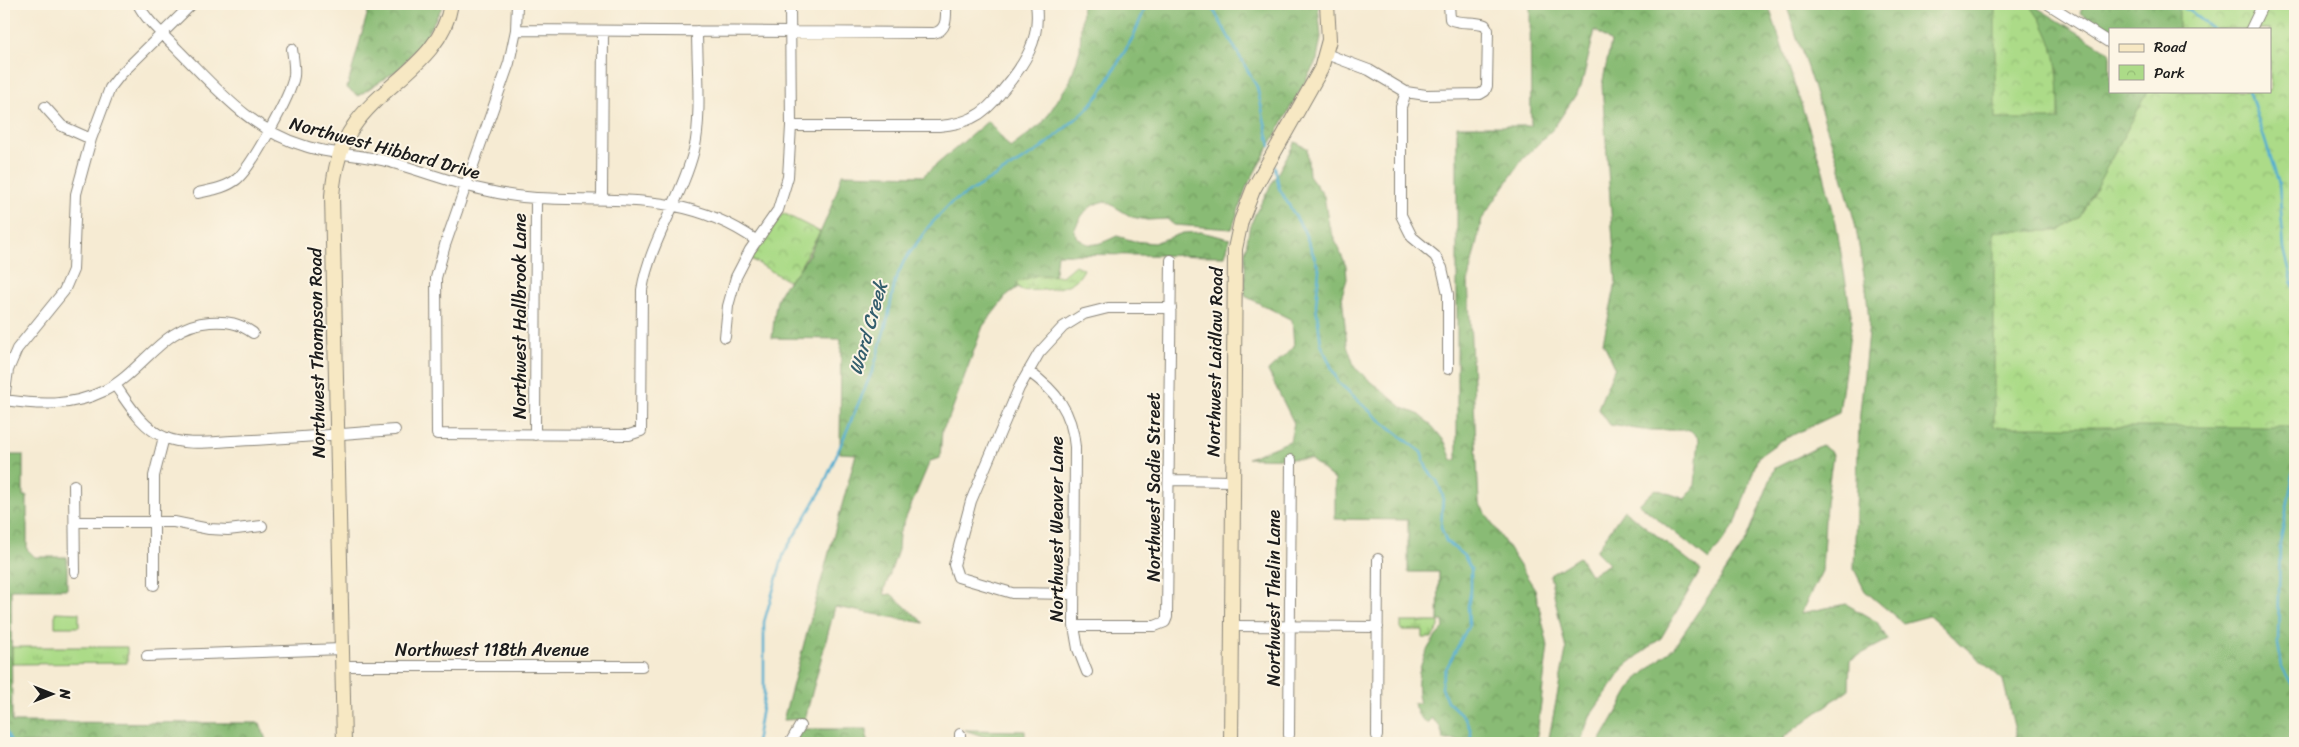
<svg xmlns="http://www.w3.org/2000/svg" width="2299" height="747" font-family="Sriracha,sans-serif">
  <defs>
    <pattern id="grass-tufts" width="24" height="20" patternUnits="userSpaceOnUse" patternTransform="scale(1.25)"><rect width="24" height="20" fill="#acdb88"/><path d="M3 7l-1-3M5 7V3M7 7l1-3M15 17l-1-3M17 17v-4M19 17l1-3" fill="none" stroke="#93bb75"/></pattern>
    <pattern id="forest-crowns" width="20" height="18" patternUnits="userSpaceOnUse" patternTransform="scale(1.25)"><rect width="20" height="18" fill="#89bb74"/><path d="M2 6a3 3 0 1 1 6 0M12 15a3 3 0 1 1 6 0" fill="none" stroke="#6f975e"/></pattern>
    <pattern id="wetland-marsh" width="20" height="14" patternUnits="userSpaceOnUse" patternTransform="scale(1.25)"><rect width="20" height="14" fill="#acdb88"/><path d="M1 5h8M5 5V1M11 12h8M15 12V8" fill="none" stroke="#93bb75"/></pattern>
    <pattern id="park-crowns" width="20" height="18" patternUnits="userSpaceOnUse" patternTransform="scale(1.25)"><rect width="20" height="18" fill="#acdb88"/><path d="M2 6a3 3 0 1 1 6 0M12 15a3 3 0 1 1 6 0" fill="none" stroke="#93bb75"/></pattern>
  </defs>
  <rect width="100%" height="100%" fill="#fcf5e5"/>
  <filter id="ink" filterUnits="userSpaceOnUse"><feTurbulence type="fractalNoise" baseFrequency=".02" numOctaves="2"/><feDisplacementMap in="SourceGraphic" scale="10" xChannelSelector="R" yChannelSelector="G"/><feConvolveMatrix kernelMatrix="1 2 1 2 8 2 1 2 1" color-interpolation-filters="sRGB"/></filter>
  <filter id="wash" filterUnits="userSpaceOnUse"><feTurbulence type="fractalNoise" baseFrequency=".0096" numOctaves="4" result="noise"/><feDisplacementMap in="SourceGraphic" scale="20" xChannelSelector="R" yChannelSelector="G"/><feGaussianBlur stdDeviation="1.12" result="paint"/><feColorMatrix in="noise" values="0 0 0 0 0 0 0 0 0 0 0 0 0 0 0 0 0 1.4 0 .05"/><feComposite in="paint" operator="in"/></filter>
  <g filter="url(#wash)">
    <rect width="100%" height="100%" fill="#f6ebd3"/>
    <path fill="url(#grass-tufts)" stroke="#647c52" d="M12,647H127V663L12,664Z"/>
    <path fill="url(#forest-crowns)" stroke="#526c48" d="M370,4H444L427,34L399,69L358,96L347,88Z
      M1082,4H1318L1321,37L1317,60L1246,188L1232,229L1174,225L1167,219L1147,220L1132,217L1105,201C1087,205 1081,215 1074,231C1085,252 1100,244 1117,236L1134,241L1154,243L1183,233L1201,232L1230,239L1225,256L1057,254L1055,272L1052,279L1023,284L1008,294L983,326L949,418L942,430L940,458L930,461L899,534L898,550L884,591L885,595L891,594L924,623L835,607L805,719L783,720L856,454L840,453L841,339L772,338C774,324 774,305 780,293C785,284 791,279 797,272C816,248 834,203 842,174L923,176L988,121L1010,148L1042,124L1070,81L1080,50Z
      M1530,4H1768L1823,171L1836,223L1852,320L1839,413L1780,441L1758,457L1735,525L1709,560L1639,504L1656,489L1685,499L1695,485L1699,439L1690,430H1643L1610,425L1598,408L1615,367L1603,342L1616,283L1602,85L1611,42L1595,30L1581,87L1553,129L1522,160L1482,219L1468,280L1479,503L1535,589L1548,646L1536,743H1458V740H1443C1442,729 1440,725 1431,718L1428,724L1419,716L1413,703H1420C1412,678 1425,645 1444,628L1443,621H1438L1439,572H1408V520L1335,519V480L1310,459L1248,458L1290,441L1294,423L1268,371L1294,347L1292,320L1245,296V253L1249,230L1255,214L1295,142L1307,148L1309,175L1324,196L1329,226L1346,266L1347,279L1342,295L1347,345L1355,368L1403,408L1420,415L1432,426L1445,442L1452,460H1457V126H1531Z
      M1786,4H2031L2110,52V91H2270V29H2110V32L2080,13L2084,4H2295V743H2018L2003,680L1929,616L1903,623L1865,591L1854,569L1859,423L1869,323L1866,287L1855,223L1839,165Z
      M1822,445L1833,454L1826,503L1822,571L1801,613L1846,604L1877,622L1888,640L1850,660L1849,689L1784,737L1785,743H1599L1634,682L1674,647L1746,541L1775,468Z
      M4,455H23V496H27V549L35,557H67V589H11L12,722L260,723L267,743H4Z
      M1624,510L1701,570L1661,638L1625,666L1590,716L1580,743H1548L1566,650L1550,575L1579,557L1590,575L1609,564L1596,551Z
      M801,729H867V743H792Z
      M965,730L1025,731V743H993L987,738Z"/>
    <path fill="url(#wetland-marsh)" stroke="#647c52" d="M1075,265L1084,269C1073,293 1044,289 1022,291L1017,285V282L1038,275L1062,276Z
      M1401,622H1439V627L1432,638H1423V630H1401Z"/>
    <path fill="url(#park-crowns)" stroke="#647c52" d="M1995,4H2029C2059,41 2059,74 2059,119H1995Z
      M2215,4H2295V427H1994V231H2059L2080,217L2148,91H2270V29H2179V8H2215Z
      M783,213L820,232L797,272L788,281L751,259Z"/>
    <path fill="#acdb88" stroke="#647c52" d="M55,612L79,613V627H55Z"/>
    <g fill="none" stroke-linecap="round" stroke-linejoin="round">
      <path stroke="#52aed0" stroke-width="2.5" d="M1210,4L1257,87L1270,146
        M2162,4L2189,10L2213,29
        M2249,91L2279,184L2284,249L2295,292
        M1275,167L1279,188L1304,231L1319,269L1316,305L1321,344L1338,382L1374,415L1421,452L1427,469L1437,481L1443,496L1441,527L1446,541L1464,556L1471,569V590L1468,606L1469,625L1446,669L1442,680V688L1447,701L1465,718L1471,731V743
        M2295,465L2280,543L2278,644L2282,667L2295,690
        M4,728L12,743
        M756,743L764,696V622L784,553L821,491L874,367L888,317L895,281L904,261L929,226L951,203L1042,148L1085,111L1100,94L1133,37L1147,4"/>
    </g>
  </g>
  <g filter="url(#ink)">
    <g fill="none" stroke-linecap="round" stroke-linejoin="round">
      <g stroke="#898478" stroke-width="12">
        <path id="street" d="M138,4C147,22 166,37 180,52C217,89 252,131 305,146C332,155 362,154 390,162C440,176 483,195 536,198C616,202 687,191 757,241
          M517,4L516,30L509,63L445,245L436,278L437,434L629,435L641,431L642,290C650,241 682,198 694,150C702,119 697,65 697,31
          M2048,4L2110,43
          M2251,29L2263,4
          M516,30L934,33C948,30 946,16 946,4
          M1326,54L1369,70L1406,92L1426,95L1480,94L1485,91L1487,86L1488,30L1485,25C1474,20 1461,25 1450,19L1449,4
          M1406,92L1401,107V215L1412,237L1435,256L1442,268L1448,294V369
          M45,107L62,126L91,139
          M791,126H939C951,125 962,123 972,118C985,112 995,101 1003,90C1025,64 1041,39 1036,4
          M198,193C211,190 226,188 237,179C252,166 291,95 294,76C295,67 293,57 292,49
          M602,198L603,31
          M725,337L728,306L736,277L750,250L778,210L788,177L791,126L790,4
          M1028,371C1056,391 1072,411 1075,447L1074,626L1078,649L1087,672
          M115,385C128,403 142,428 164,437C184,446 211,442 232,441C287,439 341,434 395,430
          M4,399L8,370L17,349L64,291L73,270L76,194L91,139L110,88L121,74L192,4
          M4,400C39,405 71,407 104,391C143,372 162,325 210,322C228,321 239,323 253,333
          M535,435L536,198
          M1170,480L1233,481
          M74,485L75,572
          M75,522H174L209,529L228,530L262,526
          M154,585V476L164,437
          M1074,594L1012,593L958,577L954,565L971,501L1019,388L1039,353L1063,327L1084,314L1108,308H1171
          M1074,626H1155L1165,622L1167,617L1171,260
          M1232,626L1378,627
          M147,656L342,649
          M342,666H642
          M1289,735L1291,460
          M1377,736L1378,559
          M790,743L800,726
          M960,743V734"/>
      </g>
      <g stroke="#898478" stroke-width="16">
        <path id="secondary" d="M344,743L332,196C334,172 339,147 353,127C382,83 442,61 451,4
          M1231,743L1235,249L1241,221L1253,190L1321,69L1329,40L1327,4"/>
      </g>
      <use href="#street" stroke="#fff" stroke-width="10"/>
      <use href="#secondary" stroke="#f7e8c3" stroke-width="14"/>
    </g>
  </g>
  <g text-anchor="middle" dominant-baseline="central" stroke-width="4" stroke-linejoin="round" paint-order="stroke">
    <g font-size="18" fill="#1c1c1c" stroke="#fcf5e5">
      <text transform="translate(385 148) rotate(15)">Northwest Hibbard Drive</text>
      <text transform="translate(520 316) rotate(-90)">Northwest Hallbrook Lane</text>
      <text transform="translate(317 353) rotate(-91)">Northwest Thompson Road</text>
      <text transform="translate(1215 362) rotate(-89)">Northwest Laidlaw Road</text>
      <text transform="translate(1154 487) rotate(-90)">Northwest Sadie Street</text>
      <text transform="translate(1057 529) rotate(-90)">Northwest Weaver Lane</text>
      <text transform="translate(1274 598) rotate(-90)">Northwest Thelin Lane</text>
      <text x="492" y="650">Northwest 118th Avenue</text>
    </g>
    <g font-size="19" font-style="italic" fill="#345e6d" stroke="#fcf5e5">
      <text transform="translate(868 328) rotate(-74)">Ward Creek</text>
    </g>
  </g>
  <rect width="2299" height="747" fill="none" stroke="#fcf5e5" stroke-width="20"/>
  <rect x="2109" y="28" width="162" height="65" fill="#fcf5e5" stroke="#a29e95"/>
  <rect x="2119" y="44" width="25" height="8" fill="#f7e8c3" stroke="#a29e95"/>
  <text x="2154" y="52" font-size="15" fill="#1c1c1c">Road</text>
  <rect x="2119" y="65" width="25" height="15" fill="url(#park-crowns)" stroke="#a29e95"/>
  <text x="2154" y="78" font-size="15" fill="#1c1c1c">Park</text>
  <g transform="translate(52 694) rotate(90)" stroke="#fcf5e5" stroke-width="4" paint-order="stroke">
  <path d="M0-4L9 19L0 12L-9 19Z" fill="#1c1c1c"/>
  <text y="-8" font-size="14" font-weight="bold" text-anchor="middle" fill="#1c1c1c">N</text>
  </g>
</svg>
